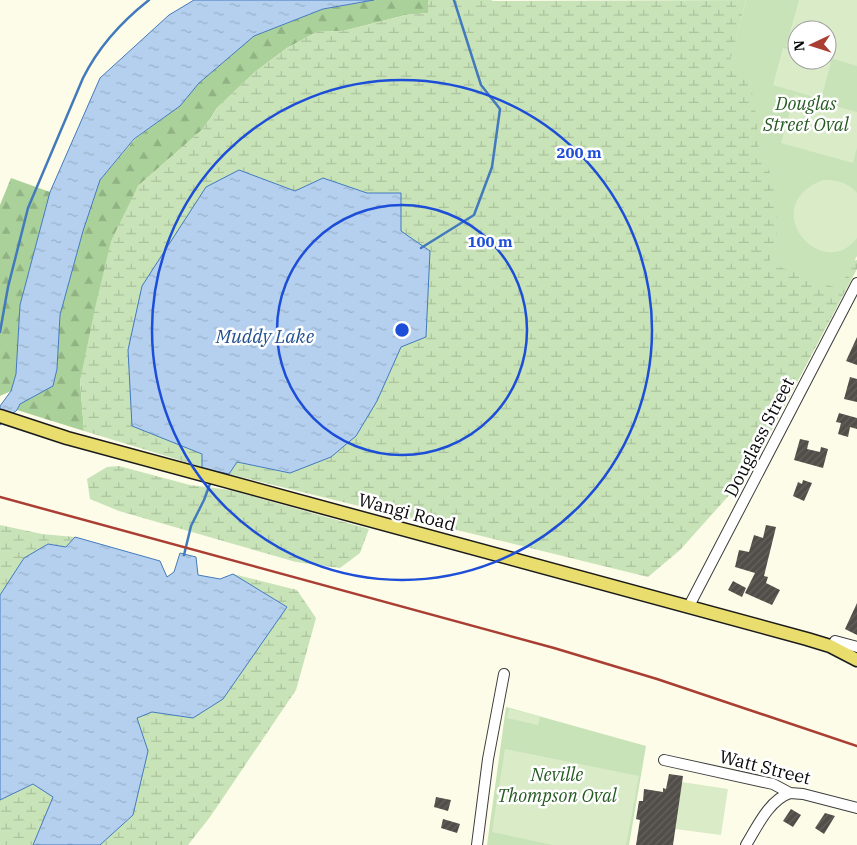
<svg xmlns="http://www.w3.org/2000/svg" width="857" height="845" font-family="'IBM Plex Serif',serif">
  <defs>
    <pattern id="forest-firs" width="22" height="20" patternUnits="userSpaceOnUse" patternTransform="scale(1.25)"><rect width="22" height="20" fill="#aad199"/><path d="M5 1l3.5 6h-7zM16 11l3.5 6h-7z" fill="#91b282"/></pattern>
    <pattern id="wetland-marsh" width="20" height="14" patternUnits="userSpaceOnUse" patternTransform="scale(1.25)"><rect width="20" height="14" fill="#c8e3b8"/><path d="M1 5h8M5 5V1M11 12h8M15 12V8" fill="none" stroke="#aac19d"/></pattern>
    <pattern id="water-ripples" width="26" height="14" patternUnits="userSpaceOnUse" patternTransform="scale(1.25)"><rect width="26" height="14" fill="#b4d0ee"/><path d="M2 4q2-2 4 0t4 0M15 11q2-2 4 0t4 0" fill="none" stroke="#99b1cb"/></pattern>
    <pattern id="building-hatch" width="6" height="6" patternUnits="userSpaceOnUse" patternTransform="scale(1.25)"><rect width="6" height="6" fill="#514d48"/><path d="M-1 1l2-2M0 6l6-6M5 7l2-2" fill="none" stroke="#65625e"/></pattern>
  </defs>
  <rect width="100%" height="100%" fill="#fdfce9"/>
  <path fill="url(#forest-firs)" d="M375,0H428V13L406,15L343,31L317,32L287,48L255,72L217,108L203,129L138,186L80,381L84,431L17,410L20,404L53,386L57,369L60,315L83,231L100,180L135,139L180,106L199,83L254,36L323,9Z
    M11,178L50,192L20,305L16,374L11,391L0,396V205Z"/>
  <path fill="url(#wetland-marsh)" d="M428,0H491L493,1L746,0L736,39L848,261L857,260V269L749,473L680,550L648,577L229,474L237,462L290,473L377,401L401,347V193H367L323,178L295,191L239,170L132,426L202,454V467L84,431L80,381L95,308L111,241L138,186L203,129L217,108L255,72L287,48L317,32L343,31L406,15L428,13Z
    M119,466L190,485L230,490L369,529L360,553L340,568L296,562L119,511L90,499L87,479L107,467Z
    M0,525L42,534L75,537L66,547L48,544L24,558L0,595Z
    M233,574L297,590L316,618L296,690L210,817L188,845H100L133,815L148,751L137,718L152,712L193,718L287,607Z
    M33,784L54,797L33,845H0V800Z"/>
  <path fill="#c8e3b8" fill-rule="evenodd" d="M746,0H857V256L839,289L769,263L777,235L776,186L759,150L754,97L744,77L729,65ZM797,30H827V60H797Z
    M506,707L646,746L629,845H487Z"/>
  <path fill="#daebc8" d="M799,0H857V66L827,57V30H797V49L786,46Z
    M783,48L797,52V60H824L831,62L821,99L773,85Z
    M795,95L857,112V148L853,163L781,143Z
    M823,180C836,180 848,182 857,193V238C822,284 755,206 823,180Z
    M509,709L540,716L538,725L507,718Z
    M505,749L639,776L626,845H553L492,832Z
    M682,782L728,789L721,835L675,829Z"/>
  <path fill="url(#water-ripples)" stroke="#437abd" d="M194,0H374L323,9L254,36L199,83L180,106L134,139L100,180L83,231L60,315L57,369L53,386L20,404L17,410L0,425V406L11,391L16,374L20,305L50,192L100,78L169,15Z
    M239,170L295,191L323,178L367,193H401V231L430,251L426,337L401,347L377,401L356,436L331,457L290,473L237,462L229,474L202,468V454L132,426L128,350L142,286L206,187Z
    M75,537L160,561L167,577L174,572L180,553L196,557L198,575L220,579L233,574L287,607L223,699L193,718L152,712L137,718L148,751L133,815L100,845H33L53,797L33,784L0,800V595L24,558L48,544L66,547Z"/>
  <g fill="none" stroke-linecap="round" stroke-linejoin="round">
    <path stroke="#437abd" stroke-width="2.5" d="M421,248L474,215L492,167L500,109L481,85L454,0
      M0,332L8,287L28,208L83,78C99,46 121,22 149,0
      M184,555L191,526L204,500L211,481"/>
  </g>
  <path fill="url(#building-hatch)" d="M857,337V365L846,361Z
    M850,377L857,379V402L844,399Z
    M839,413L857,418V429L850,427L848,437L838,434L841,423L836,422Z
    M800,439L809,441L807,449L820,452L821,447L828,449L823,468L794,460Z
    M803,480L812,483L804,501L793,496L798,482L802,484Z
    M766,525L776,527L764,576L768,577L766,583L780,590L772,605L745,593L755,573L735,567L739,550L749,552L754,535L763,538Z
    M733,581L746,588L742,597L728,590Z
    M857,603V635L845,629Z
    M669,774L683,776L673,845H636L640,820L636,819L639,801H643L644,789L663,792V788L666,789Z
    M436,797L451,800L448,811L434,807Z
    M791,809L801,815L793,827L783,821Z
    M825,813L835,816L824,834L815,828Z
    M443,819L460,824L457,833L441,828Z"/>
  <g fill="none" stroke-linecap="round" stroke-linejoin="round">
    <g stroke="#3d3d3d" stroke-width="12">
      <path id="minor" d="M689,606L857,283
        M835,641L857,647
        M664,760L773,784L790,793L803,794L857,808
        M477,845L488,759L504,674
        M746,845C757,827 769,800 790,793"/>
    </g>
    <g stroke="#1b1b1b" stroke-width="15">
      <path id="major" d="M0,416L67,438L807,639L830,646L857,660"/>
    </g>
    <use href="#minor" stroke="#fff" stroke-width="10"/>
    <use href="#major" stroke="#e9dd6d" stroke-width="12"/>
    <path stroke="#aa3e32" stroke-width="2.5" d="M0,497L554,648L657,679L857,746"/>
  </g>
  <g fill="none" stroke="#1d4ed8" stroke-width="2.5">
    <circle cx="402" cy="330" r="125"/>
    <circle cx="402" cy="330" r="250"/>
  </g>
  <g text-anchor="middle" dominant-baseline="central" stroke-width="5" stroke-linejoin="round" paint-order="stroke">
    <g font-size="18" font-style="italic" fill="#265a23" stroke="#fff">
      <text x="806" y="103">Douglas<tspan x="806" dy="21">Street Oval</tspan></text>
      <text x="557" y="774">Neville<tspan x="557" dy="21">Thompson Oval</tspan></text>
    </g>
    <g font-size="18" fill="#0a0a0a" stroke="#fff">
      <text transform="translate(759 437) rotate(-63)">Douglass Street</text>
      <text transform="translate(407 512) rotate(15)">Wangi Road</text>
      <text transform="translate(765 767) rotate(14)">Watt Street</text>
    </g>
    <g font-size="19" font-style="italic" fill="#224f8d" stroke="#fff">
      <text x="265" y="336">Muddy Lake</text>
    </g>
  </g>
  <circle cx="402" cy="330" r="8" fill="#1d4ed8" stroke="#fff" stroke-width="2.5"/>
  <g font-size="15" text-anchor="middle" font-weight="bold" fill="#1d4ed8" stroke="#fff" stroke-width="5" stroke-linejoin="round" paint-order="stroke">
    <text x="579" y="158">200 m</text>
    <text x="490" y="247">100 m</text>
  </g>
  <g transform="translate(812 45) rotate(266)"><circle r="24" fill="#ffffff" stroke="#9d9d9d"/>
  <path d="M0-4L9 19L0 12L-9 19Z" fill="#aa3e32"/>
  <text y="-8" font-size="14" font-weight="bold" text-anchor="middle" fill="#0a0a0a">N</text>
  </g>
</svg>
